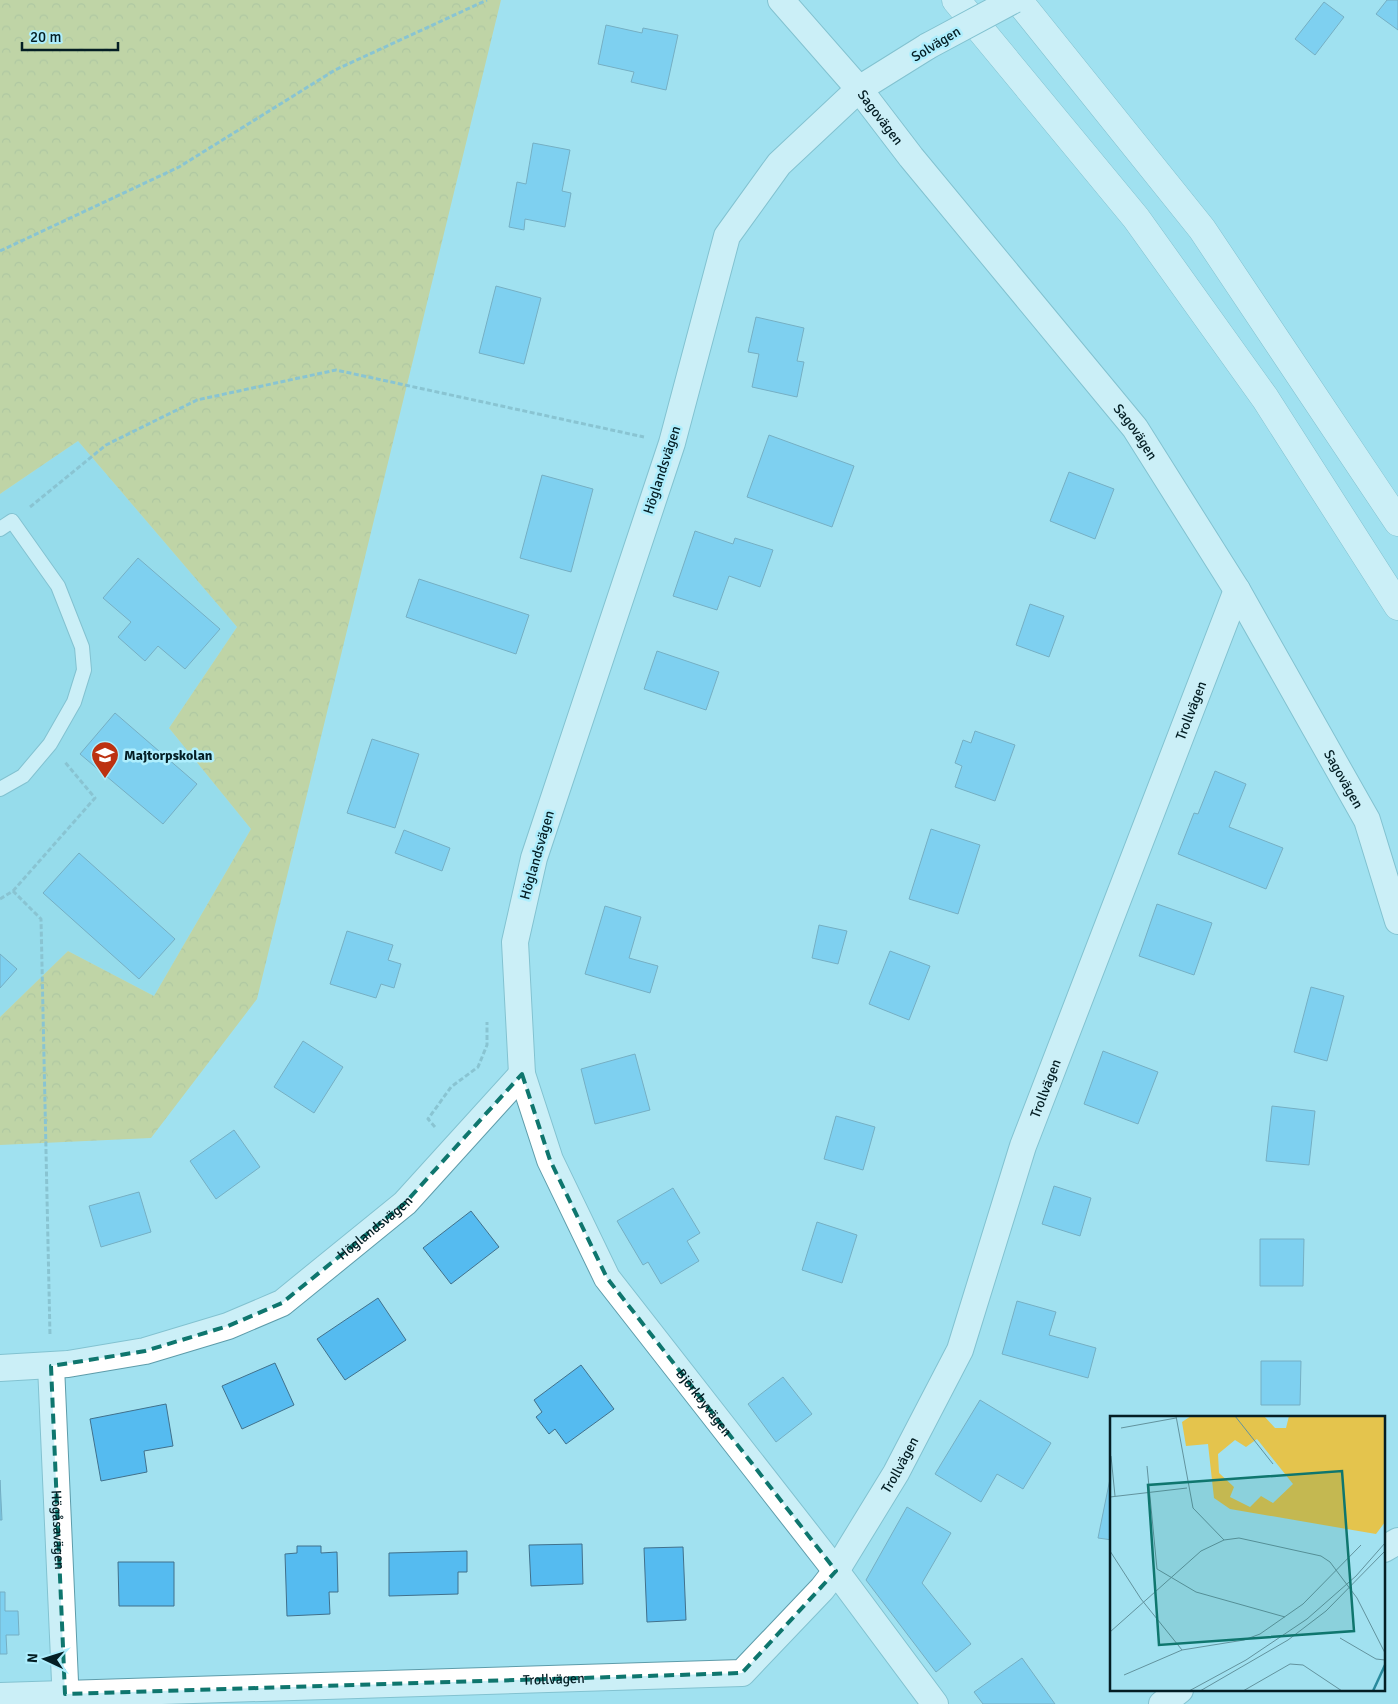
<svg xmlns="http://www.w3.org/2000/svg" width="1398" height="1704" font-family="Signika,sans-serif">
  <defs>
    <pattern id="forest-crowns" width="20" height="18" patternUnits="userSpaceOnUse" patternTransform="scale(1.25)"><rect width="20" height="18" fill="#e4c44d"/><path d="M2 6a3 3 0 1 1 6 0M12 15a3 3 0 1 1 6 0" fill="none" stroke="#c2a843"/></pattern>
  </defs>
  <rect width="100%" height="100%" fill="#a1e1f0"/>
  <path fill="#8bd4e5" d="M78,441L237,627L169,728L251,829L154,996L68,951L0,1017V494Z"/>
  <path fill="url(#forest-crowns)" d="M0,0H501L257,999L151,1138L0,1145V1017L68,951L154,996L251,829L169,728L237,627L78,441L0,494Z"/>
  <path fill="#55bbf0" stroke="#41718c" d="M1387,0H1398V30L1376,14Z
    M1324,2L1344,17L1315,55L1295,39Z
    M606,25L642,33L643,28L678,35L666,90L631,82L634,72L598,64Z
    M533,143L570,150L562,191L571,193L565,227L525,219L524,230L509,227L517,182L526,184Z
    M496,286L541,298L524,364L479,353Z
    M756,317L804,328L797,361L804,362L797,397L752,387L759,354L748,352Z
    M769,435L854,466L832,527L747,497Z
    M1069,472L1114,489L1095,539L1050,521Z
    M542,475L593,489L571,572L520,558Z
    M695,531L733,544L735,538L773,550L760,587L729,576L717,610L673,596Z
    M138,558L220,629L185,669L158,646L145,661L118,637L131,622L103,598Z
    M419,579L529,615L516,654L406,617Z
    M1030,604L1064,616L1049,657L1016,645Z
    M657,651L719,672L706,710L644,689Z
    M115,713L197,784L163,824L80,754Z
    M975,731L1015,745L995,801L955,787L962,766L955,763L963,740L971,743Z
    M372,739L419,754L395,828L347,813Z
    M1215,771L1246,784L1229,827L1283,848L1266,889L1178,854L1194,813L1198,814Z
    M931,829L980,845L958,914L909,899Z
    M404,830L450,848L442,871L395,853Z
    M79,853L175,939L139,979L43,893Z
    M1157,904L1212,923L1194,975L1139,956Z
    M605,906L641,917L629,958L658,966L650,993L585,974Z
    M819,925L847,931L838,964L812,958Z
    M347,931L393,945L388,960L401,964L394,988L381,984L376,998L330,984Z
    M890,951L930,966L909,1020L869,1004Z
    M0,954L17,969L0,988Z
    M1311,987L1344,996L1327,1061L1294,1052Z
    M303,1041L343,1067L314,1113L274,1087Z
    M1103,1051L1158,1072L1138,1124L1084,1104Z
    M635,1054L650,1110L595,1124L581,1069Z
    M1272,1106L1315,1111L1309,1165L1266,1161Z
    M836,1116L875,1127L863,1170L824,1159Z
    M234,1130L260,1167L216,1199L190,1161Z
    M1054,1186L1091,1198L1080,1236L1042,1224Z
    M673,1188L700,1233L687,1241L699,1261L661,1284L648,1262L643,1265L617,1221Z
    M139,1192L151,1232L101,1247L89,1206Z
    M471,1211L499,1247L451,1284L423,1248Z
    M817,1222L857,1235L842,1283L802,1270Z
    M1260,1239H1304L1303,1286H1260Z
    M378,1298L406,1340L345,1380L317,1339Z
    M1017,1301L1056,1312L1049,1335L1096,1348L1088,1378L1002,1354Z
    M1261,1361H1301L1300,1405H1261Z
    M275,1363L294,1405L242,1429L222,1386Z
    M581,1365L614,1409L566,1444L555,1429L549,1434L536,1417L542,1412L534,1400Z
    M783,1377L812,1414L776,1442L748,1404Z
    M980,1400L1051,1443L1023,1489L997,1474L981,1502L935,1474Z
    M166,1404L173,1446L144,1451L147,1472L101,1481L90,1419Z
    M1112,1469V1540L1098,1538Z
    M0,1480L2,1520H0Z
    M907,1507L951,1533L922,1583L971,1644L936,1672L866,1580Z
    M582,1544L583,1584L531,1586L529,1545Z
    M297,1546H321V1553L337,1552L338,1592H329L330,1614L287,1616L285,1554L297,1553Z
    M683,1547L686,1620L647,1622L644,1548Z
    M467,1551V1572H458V1594L389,1596V1553Z
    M118,1562H174V1606H119Z
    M0,1592H5V1611H18L19,1635H6L7,1654H0Z
    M1022,1658L1055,1704H983L974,1692Z"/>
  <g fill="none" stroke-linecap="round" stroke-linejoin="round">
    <g stroke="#5e9caa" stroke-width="16">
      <path id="lane" d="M0,529L12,521L58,586L82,647L84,670L74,702L50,744L23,776L0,789"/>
    </g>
    <g stroke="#5e9caa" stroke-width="28">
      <g id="street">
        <path id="s1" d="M781,0L859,89L911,157L1135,428L1237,590L1367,820L1398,921"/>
        <path id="s2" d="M928,46L859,89L779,164L727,236L672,443L534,858L515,942L522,1074L550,1160L607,1278L836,1571L935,1704"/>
        <path id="s3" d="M51,1366L66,1704"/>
        <path id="s4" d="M0,1368L68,1364L145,1351L228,1326L282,1303L405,1203L522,1074"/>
        <path d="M1384,1549L1398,1541"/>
        <path id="s5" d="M0,1696L742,1673L822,1589L836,1571L896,1473L960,1350L1023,1146L1237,590"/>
        <path d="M1162,1704L1180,1690"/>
      </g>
    </g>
    <g stroke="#5e9caa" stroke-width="29">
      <path id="highway" d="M956,0L1136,218L1265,398L1398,606
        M1018,0L1202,229L1398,522"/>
    </g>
    <path stroke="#6ea1ad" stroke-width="3" stroke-dasharray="5 2.5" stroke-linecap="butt" d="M0,251L179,167L335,70L487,0
      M30,507L106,445L197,400L336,370L644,437
      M13,891L95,798L64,761
      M0,899L13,891L41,919L50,1336
      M435,1127L428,1119L451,1087L478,1067L487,1045V1022"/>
    <use href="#lane" stroke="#fff" stroke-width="14"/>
    <use href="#street" stroke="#fff" stroke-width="26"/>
    <use href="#highway" stroke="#fff" stroke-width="28"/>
    <g stroke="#5e9caa" stroke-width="28" stroke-linecap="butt">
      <path id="street-bridge" d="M928,46L1014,0"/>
    </g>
    <use href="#street-bridge" stroke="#fff" stroke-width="26"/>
  </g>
  <path d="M0 0H1398V1704H0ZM522,1074L550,1160L607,1278L836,1571L742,1673L65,1694L51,1366L145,1351L228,1326L282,1303L405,1203Z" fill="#a1e1f0" fill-opacity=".55" fill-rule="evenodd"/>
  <path fill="none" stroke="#0f766e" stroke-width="4" stroke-dasharray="10 6" stroke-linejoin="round" d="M522,1074L550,1160L607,1278L836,1571L742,1673L65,1694L51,1366L145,1351L228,1326L282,1303L405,1203Z"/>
  <defs>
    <g id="school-pin" transform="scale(1.4375)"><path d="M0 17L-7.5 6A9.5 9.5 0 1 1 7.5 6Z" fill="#bd3211" stroke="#aeeefd"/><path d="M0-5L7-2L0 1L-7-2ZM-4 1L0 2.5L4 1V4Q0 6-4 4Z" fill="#fff"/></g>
  </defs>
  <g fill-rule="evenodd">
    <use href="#school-pin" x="105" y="755"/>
  </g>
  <g text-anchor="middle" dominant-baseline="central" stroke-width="5" stroke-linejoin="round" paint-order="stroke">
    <g font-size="14" fill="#041e24" stroke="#aeeefd">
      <text transform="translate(936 44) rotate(-31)">Solvägen</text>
      <text stroke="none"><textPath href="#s1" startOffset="154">Sagovägen</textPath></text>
      <text stroke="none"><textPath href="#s1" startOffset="559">Sagovägen</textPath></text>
      <text transform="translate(662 470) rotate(-72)">Höglandsvägen</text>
      <text stroke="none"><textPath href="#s5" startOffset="1815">Trollvägen</textPath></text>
      <text stroke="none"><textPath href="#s1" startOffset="964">Sagovägen</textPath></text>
      <text transform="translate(537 855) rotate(-74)">Höglandsvägen</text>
      <text stroke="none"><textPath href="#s5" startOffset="1410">Trollvägen</textPath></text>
      <text stroke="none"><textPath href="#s4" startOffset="411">Höglandsvägen</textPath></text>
      <text stroke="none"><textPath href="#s2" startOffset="1529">Björkbyvägen</textPath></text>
      <text stroke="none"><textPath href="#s5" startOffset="1005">Trollvägen</textPath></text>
      <text stroke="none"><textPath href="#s3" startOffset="164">Högåsavägen</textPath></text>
      <text stroke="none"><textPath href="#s5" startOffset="554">Trollvägen</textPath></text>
    </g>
    <g font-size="14" font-weight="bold" fill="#041e24" stroke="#aeeefd" text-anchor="start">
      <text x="124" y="755">Majtorpskolan</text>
    </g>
  </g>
  <g transform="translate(1110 1416)">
    <rect width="275" height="275" fill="#a1e1f0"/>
    <path d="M81,0H154L165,12H176L179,0H275V106L266,118L120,93L104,82L98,28L76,30L72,6ZM147,23L183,68L163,87L151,80L140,91L120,81L124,71L109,57L108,38L125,24L136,31Z" fill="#e4c44d" fill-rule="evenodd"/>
    <path fill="none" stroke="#298a9d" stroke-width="2.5" d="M263,275L275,249"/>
    <path fill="none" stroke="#62939e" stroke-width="1" d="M66,0L83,92L114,124M125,0L163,48M11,12L66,2M1,40L5,80M37,50L47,153L86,176L175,201M0,81L77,72M0,135L31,183L72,234M0,216L91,135L114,124L129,122L211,140L220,146L247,182L275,237M230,222L266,243L275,244M14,259L72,234L134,224L150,218L193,188L251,129M79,275L136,244L197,203L246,160L275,127M90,275L178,224L216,195L275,135M133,275L180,248L193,249L232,275"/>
    <path fill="#0f766e" fill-opacity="0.15" stroke="#0f766e" stroke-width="2.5" d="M232,55L244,215L49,229L38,69Z"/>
    <rect width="275" height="275" fill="none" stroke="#041e24" stroke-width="2.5"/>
  </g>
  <g transform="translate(45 1659) rotate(274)" stroke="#aeeefd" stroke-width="4" paint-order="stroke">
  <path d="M0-4L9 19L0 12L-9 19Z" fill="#041e24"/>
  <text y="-8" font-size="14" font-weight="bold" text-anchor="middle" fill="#041e24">N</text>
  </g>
  <path d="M22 42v8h96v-8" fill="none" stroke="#041e24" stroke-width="2.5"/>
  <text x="30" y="42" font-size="15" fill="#041e24" stroke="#aeeefd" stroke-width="4" paint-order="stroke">20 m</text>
</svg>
